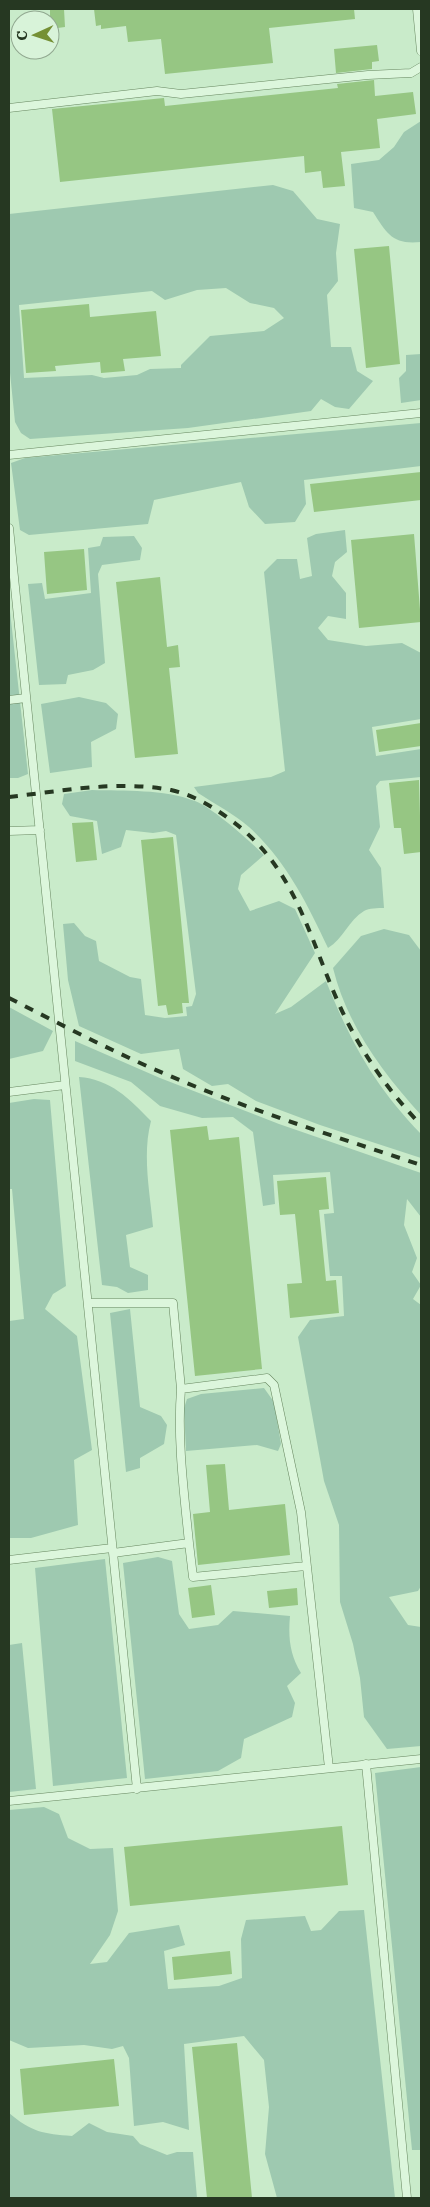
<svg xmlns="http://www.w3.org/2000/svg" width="430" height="2207" font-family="'Roboto Serif',serif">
  <rect width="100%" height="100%" fill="#c9ebca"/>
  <path fill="#9ec9b0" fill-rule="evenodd" d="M421,121V242C393,245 387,234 373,212L354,208L351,164L379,160L394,147L404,132Z
    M273,185L293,191L317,219L340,224L336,253L338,281L327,295L331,347H351L357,371L373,381L349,409L335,407L321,399L311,411L188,428L30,439L21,433L15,422L9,363V214ZM226,288L250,303L274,308L284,318L264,331L210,336L181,365V368L150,369L137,375L104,378L92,375L24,378L19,305L152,291L165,300L197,290Z
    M421,354V400L401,403L399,378L406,371V355Z
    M421,423V466L304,480L306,504L295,522L265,524L249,507L241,482L154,500L148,524L29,535L20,530L11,463L25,458Z
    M345,530L347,552L335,562L332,576L346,593V619L328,616L318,628L328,640L366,646L402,643L421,653V719L372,727L376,756L421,749V777L380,781L376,786L380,827L369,850L381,868L384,908C378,908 369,908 364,911C349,920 343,939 328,948C307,903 286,861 249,827C234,814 215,804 198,793L194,787L271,777L285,771L264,572L277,559H297L300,579L312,576L307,538L316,534Z
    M134,536L142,548L140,560L102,565L98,574L105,663L93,670L68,675L66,684L39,685L28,584L42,583L45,599L91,593L88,548L100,546L103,537Z
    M9,602L28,774L18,778H9Z
    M79,697L106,703L118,714L116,729L91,742L92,767L50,773L41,704Z
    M92,790C125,791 163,789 195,801C213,808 250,841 264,855L241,875L238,889L250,911L279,901L295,909L315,953L275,1014L291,1007L326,981C351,1043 374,1085 421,1134V1158L320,1125L256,1101L228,1084L212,1086L183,1069L179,1049L141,1054L79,1026L68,980L63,924L74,923L85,936L96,941L99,961L130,977L141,979L145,1015L165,1018L187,1016L186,1007L192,1006L196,994L176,835L166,831L153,833L126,830L121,847L102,854L97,821L70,816L62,804L64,794Z
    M384,929L409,935L421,951V1115C382,1072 347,1025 333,968L361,936Z
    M9,1007L53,1031L43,1051L9,1059Z
    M75,1041L160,1078L279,1124L421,1173V1217L407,1199L404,1225L417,1258L412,1272L421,1285L413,1299L421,1305V1586L418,1591L389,1597L408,1625L421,1627V1746L387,1749L364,1717L360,1678L353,1644L340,1602L339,1525L324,1481L298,1337L310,1320L344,1316L342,1276H330L324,1214L334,1213L330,1172L273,1175L275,1204L263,1206L253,1132L233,1117L202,1118L160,1106L131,1082L75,1061Z
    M79,1077C110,1079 130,1099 151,1121C142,1155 150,1192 153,1227L126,1235L130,1267L148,1275V1290L128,1293L117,1287L102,1285Z
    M34,1099L50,1100L66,1286L53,1294L45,1309L77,1336L92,1450L74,1460L78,1525L31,1538H9V1321L24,1319L12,1189H9V1103Z
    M130,1309L140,1407L161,1416L167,1425L164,1444L140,1458V1468L126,1472L110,1313Z
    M264,1388L274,1402L281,1444L278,1451L257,1445L186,1451L184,1408L187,1399L201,1394Z
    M158,1557L172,1561L179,1614L189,1629L218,1625L233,1611L290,1616C288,1638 290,1655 301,1673L287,1686L295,1703L292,1717L244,1739L241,1758L218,1771L145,1779L123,1563Z
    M105,1559L127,1778L53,1786L35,1568Z
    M22,1643L36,1789L9,1792V1645Z
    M421,1767V2150H412L375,1773Z
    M44,1807L59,1814L68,1838L90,1849L113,1848L118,1911L110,1935L90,1964L107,1962L129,1933L179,1925L185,1945L164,1951L168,1989L219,1986L242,1978L241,1939L246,1920L305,1916L311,1931L321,1930L339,1911L364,1910L395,2198H277L265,2154L269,2107L264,2060L244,2036L184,2044L189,2130L163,2122L134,2126L129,2058L123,2046L112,2049L84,2045L28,2048L9,2040V1810Z
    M9,2113C31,2132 44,2134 72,2136L89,2123L107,2132L133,2136L140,2144L167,2155L177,2152H193L197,2198H9Z"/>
  <path fill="#96c683" d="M50,9H64L65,27L50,29Z
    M94,9H354L355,19L269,28L273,63L165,74L161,39L128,42L126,26L101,29V25L96,26Z
    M377,45L379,61L372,62V69L336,73L334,49Z
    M374,80L375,96L413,92L416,114L377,119L380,148L341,152L345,186L323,188L321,171L305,173L304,156L60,182L52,109L164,98L165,106L338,88L337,84Z
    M389,246L400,364L366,368L354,249Z
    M89,304L90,317L156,311L161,356L123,359L125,371L101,373L100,362L55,366L56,371L26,373L21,310Z
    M421,472V500L314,512L310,484Z
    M414,534L421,622L359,628L351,540Z
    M84,549L87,590L47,594L44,552Z
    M160,577L167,647L178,645L180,667L169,668L178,754L135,758L116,582Z
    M421,723V746L379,752L376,730Z
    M419,780L421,852L404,854L401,828H394L389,783Z
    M93,822L97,860L76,862L72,823Z
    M173,837L189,1003H182L183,1013L168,1015L166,1005L158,1006L141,840Z
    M207,1126L209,1140L239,1137L262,1369L195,1376L170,1130Z
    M326,1177L329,1209L319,1210L326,1281L336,1280L339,1313L290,1318L287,1284L302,1283L295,1214L280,1215L277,1181Z
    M225,1464L229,1510L285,1504L290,1555L198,1565L193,1514L210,1512L206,1465Z
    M211,1585L215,1615L192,1618L188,1588Z
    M297,1588L298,1605L269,1608L267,1591Z
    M342,1826L348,1885L130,1906L124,1847Z
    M230,1951L232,1974L174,1980L172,1957Z
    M237,2043L252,2198H207L192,2047Z
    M114,2059L119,2106L24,2115L20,2069Z"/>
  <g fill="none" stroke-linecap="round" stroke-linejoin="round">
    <g stroke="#66865f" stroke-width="9">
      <path id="service" d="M417,9L421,51
        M9,108L157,91L181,94L368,75L411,73L421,67
        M9,455L421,413
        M9,528L137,1789
        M9,700L26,698
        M9,831L40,830
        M9,1092L65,1085
        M88,1303H173L181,1389L267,1378L274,1385L301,1512L329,1768
        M189,1543L193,1577L306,1566
        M113,1553L189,1543C184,1492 177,1440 181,1389
        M9,1560L112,1548
        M366,1764L407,2198
        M9,1801L421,1759"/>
    </g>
    <use href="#service" stroke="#dcf6dc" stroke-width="8"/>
    <path stroke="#263822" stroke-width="4" stroke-dasharray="9 9" stroke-linecap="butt" d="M9,797C62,791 118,780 171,790C193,795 210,805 228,818C303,871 311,953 350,1027C369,1063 393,1096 421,1125
      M9,998C62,1025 115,1053 170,1076C252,1111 337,1137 421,1165"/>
  </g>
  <rect width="430" height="2207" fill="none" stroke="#263822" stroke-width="20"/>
  <g transform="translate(35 35) rotate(267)"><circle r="24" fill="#d8f3d9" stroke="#91a890"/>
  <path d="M0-4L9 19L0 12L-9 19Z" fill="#759035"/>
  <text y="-8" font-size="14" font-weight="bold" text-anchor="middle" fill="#263822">С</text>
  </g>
</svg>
